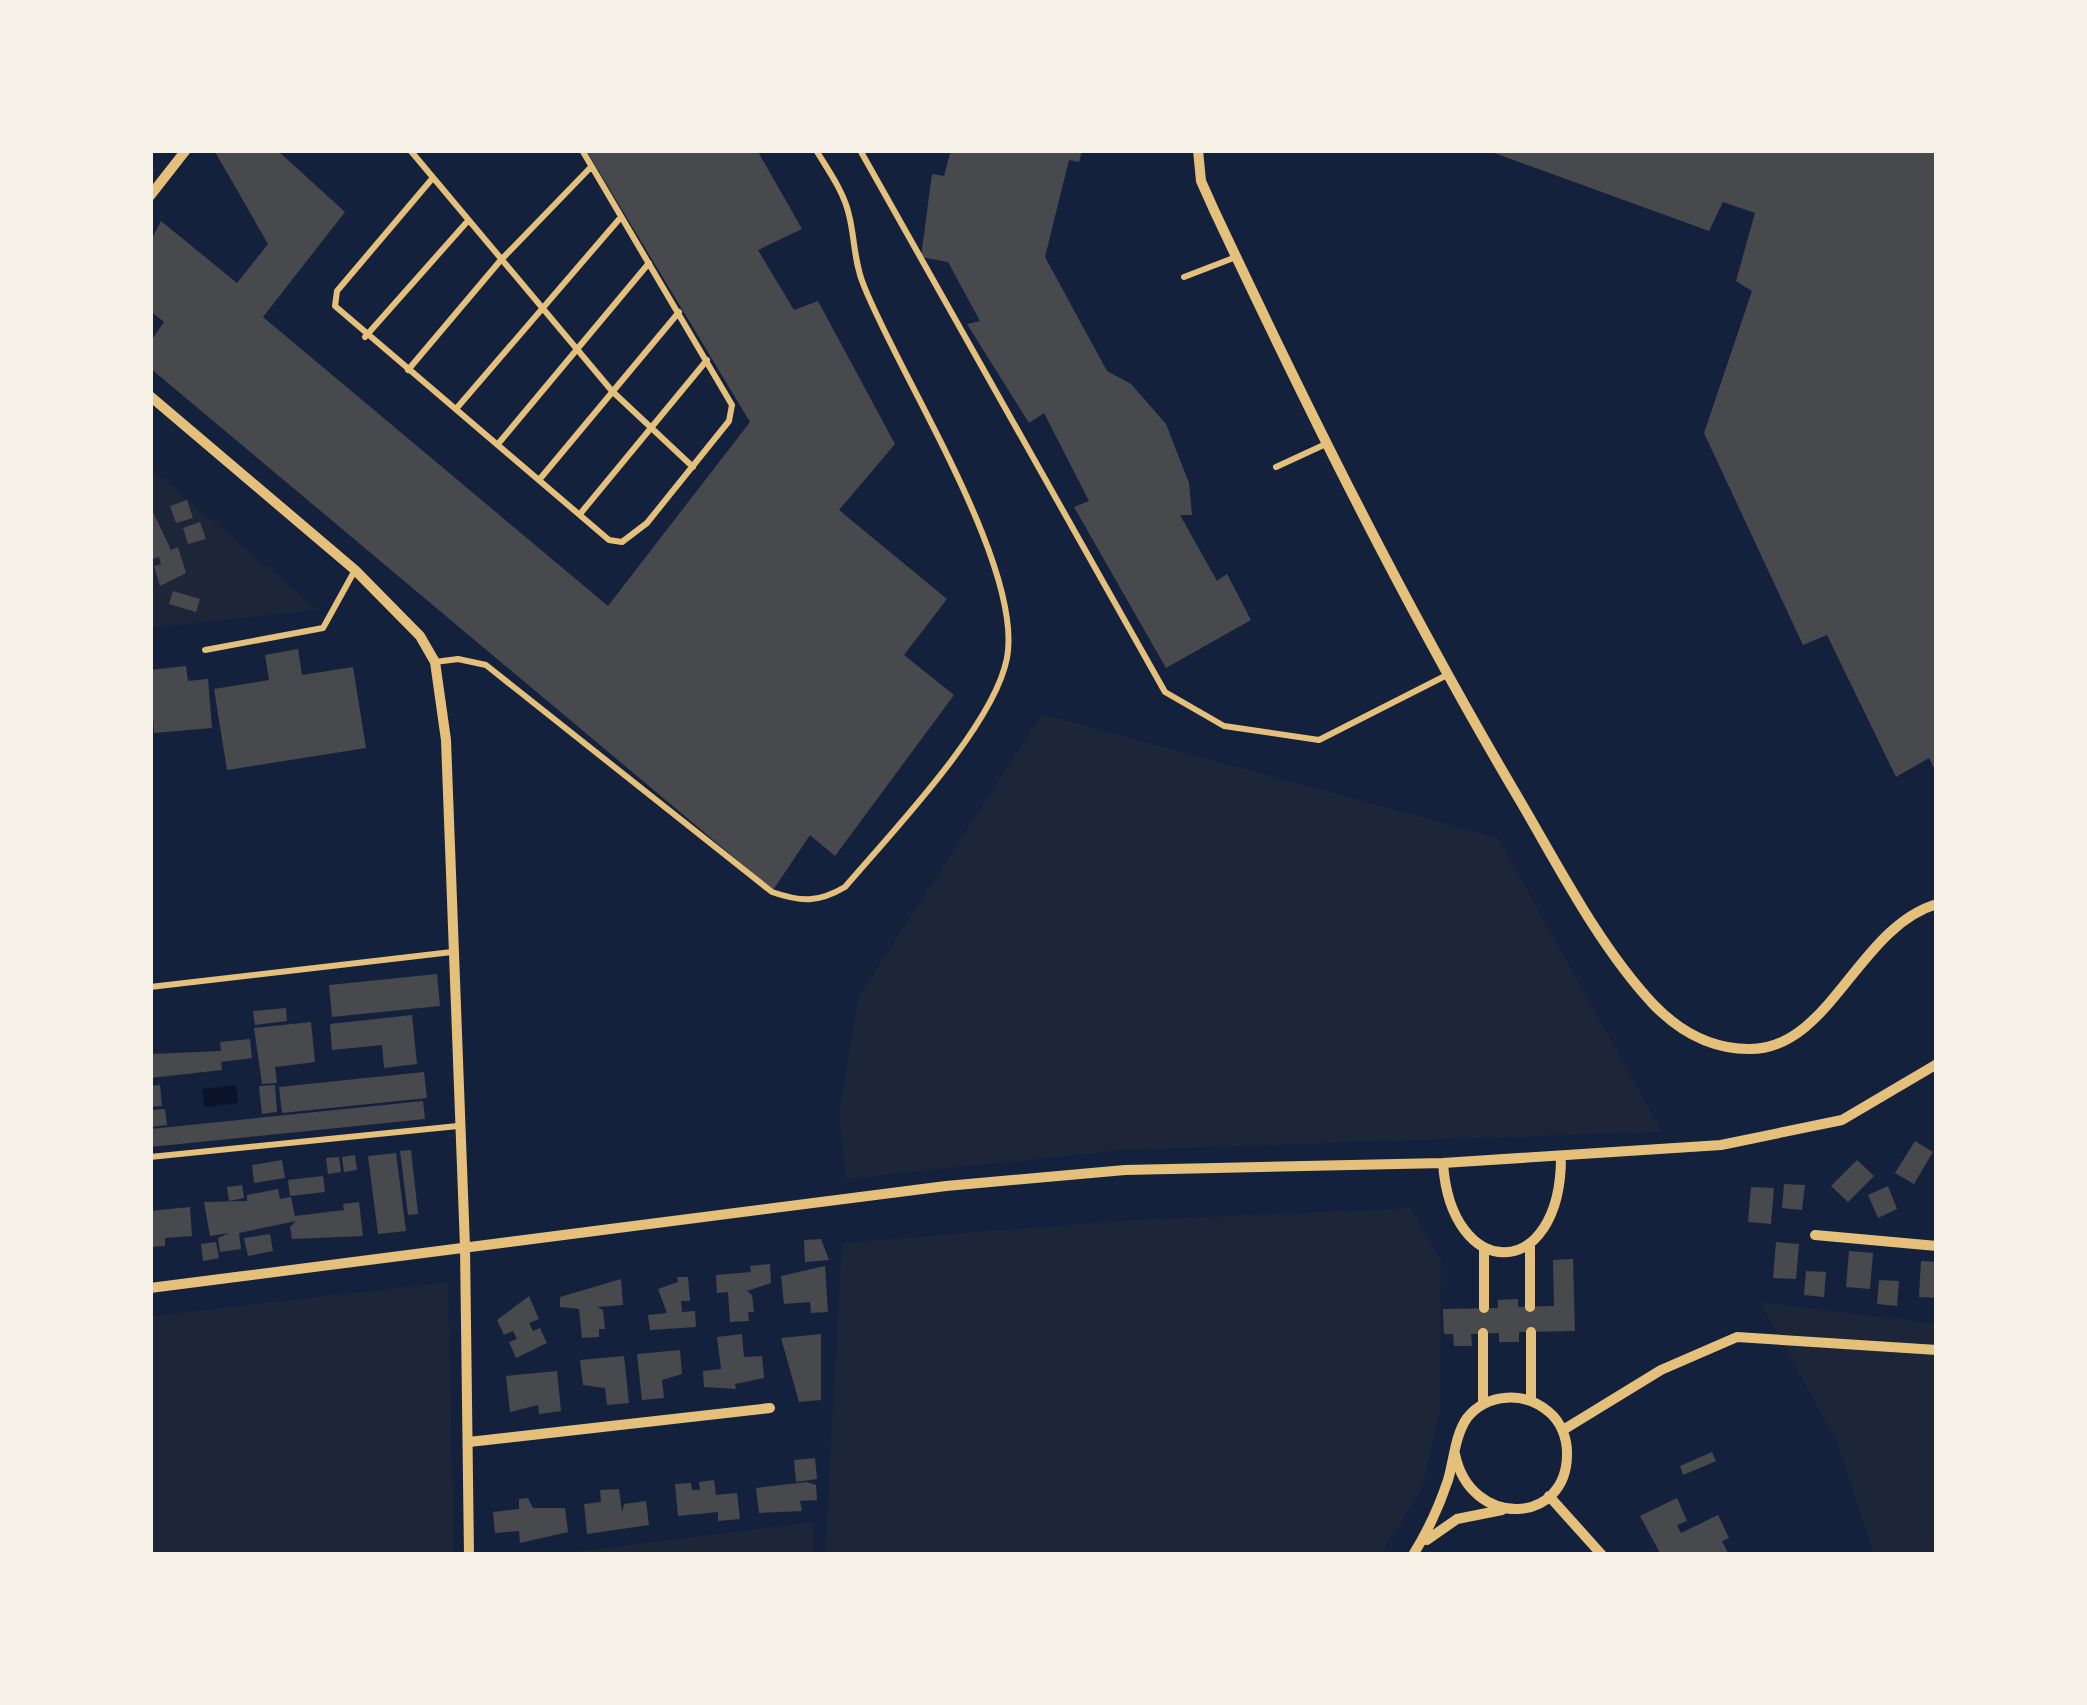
<svg xmlns="http://www.w3.org/2000/svg" width="2087" height="1705" font-family="'Archivo Narrow',sans-serif">
  <rect width="100%" height="100%" fill="#14213d"/>
  <path fill="#1d2539" d="M150,468L318,610L150,628Z
    M1042,714L1498,838L1662,1132L1124,1150L845,1179L839,1112L858,998Z
    M1411,1208L1441,1262L1440,1409L1422,1489L1380,1555H825L842,1243L1115,1221Z
    M448,1282L454,1555H150V1316Z
    M1760,1302L1937,1324V1555H1874L1837,1442Z
    M812,1522L814,1555H547Z"/>
  <path fill="#0b132b" d="M236,1085L238,1103L204,1107L203,1089Z"/>
  <path fill="#48494c" d="M214,150H277L345,212L263,317L608,606L750,422L586,150H757L802,229L758,250L794,310L818,301L895,444L839,510L947,599L904,655L954,695L835,856L810,835L773,890L150,368V342L164,322L150,311V242L161,221L237,283L268,244Z
    M951,150H1082L1079,162L1069,160L1045,257L1107,371L1131,384L1166,424L1189,483L1192,515H1180L1217,581L1227,574L1251,620L1166,668L1074,507L1089,501L1044,413L1029,423L967,324L980,321L948,262L921,257L932,174L944,176Z
    M1486,150H1937V774L1929,758L1896,777L1827,635L1803,645L1704,433L1752,291L1736,281L1755,213L1723,202L1709,231Z
    M187,500L193,518L176,523L170,506Z
    M150,506L171,550L178,547L186,573L160,586L154,566L161,564L159,557L150,560Z
    M200,522L206,539L188,544L183,528Z
    M173,591L200,599L196,612L169,604Z
    M298,649L302,675L353,667L366,748L227,770L214,689L269,680L265,655Z
    M186,666L188,681L208,679L212,728L154,733L150,670Z
    M437,974L440,1006L332,1017L329,985Z
    M286,1008L287,1021L255,1025L253,1011Z
    M412,1015L417,1064L384,1068L382,1045L332,1050L330,1024Z
    M311,1022L315,1062L275,1067L277,1083L262,1084L254,1028Z
    M250,1039L252,1058L221,1062L222,1070L150,1078V1054L221,1051L220,1042Z
    M424,1072L427,1098L282,1113L279,1087Z
    M160,1085L162,1106L150,1107V1086Z
    M275,1085L277,1112L262,1114L259,1086Z
    M423,1101L425,1119L150,1147V1129Z
    M165,1109L167,1125L151,1127L150,1110Z
    M1915,1141L1933,1152L1914,1184L1895,1173Z
    M411,1150L418,1214L408,1215L400,1151Z
    M396,1153L406,1231L378,1234L368,1156Z
    M355,1155L357,1170L344,1172L342,1157Z
    M339,1157L341,1172L328,1174L326,1158Z
    M282,1160L285,1178L254,1183L252,1165Z
    M1857,1160L1874,1176L1848,1202L1831,1186Z
    M323,1176L325,1192L290,1196L288,1180Z
    M1784,1184L1805,1185L1802,1210L1782,1208Z
    M242,1185L244,1198L229,1201L227,1187Z
    M1888,1186L1897,1209L1878,1218L1868,1195Z
    M1751,1187L1774,1188L1771,1224L1748,1222Z
    M278,1189L280,1199L291,1197L295,1216L344,1210L343,1204L359,1202L363,1236L292,1239L290,1227L296,1221L239,1233L241,1249L220,1252L218,1238L229,1233L210,1236L204,1202L247,1201V1195Z
    M190,1207L192,1236L165,1238V1246L150,1247V1211Z
    M270,1234L273,1251L248,1256L244,1238Z
    M821,1239L829,1260L805,1262L804,1240Z
    M216,1242L219,1258L203,1261L201,1244Z
    M1776,1242L1799,1244L1796,1279L1773,1278Z
    M1849,1251L1873,1253L1870,1289L1846,1287Z
    M1573,1259L1575,1331L1519,1332V1342H1499V1333L1471,1334L1472,1346H1454L1453,1334H1444L1443,1309L1498,1308V1300L1518,1299V1307L1554,1306L1553,1260Z
    M1921,1261L1937,1262V1298L1919,1297Z
    M770,1264L771,1283L747,1291L752,1295L754,1312H748L749,1321L730,1322L728,1292L717,1293L716,1275L751,1272L750,1266Z
    M825,1266L828,1312L811,1313L810,1302L784,1304L781,1276Z
    M1806,1271L1826,1272L1824,1297L1804,1295Z
    M677,1277H688L690,1301H681L682,1312L695,1311L696,1327L650,1330L648,1315L667,1313L658,1289L678,1282Z
    M621,1279L623,1305L597,1307L603,1310L605,1329H599V1337L582,1338L579,1309L560,1307V1297Z
    M1879,1280L1899,1281L1897,1306L1877,1304Z
    M529,1296L539,1319L529,1323L533,1331L540,1328L547,1343L516,1358L509,1342L517,1339L513,1331L504,1335L497,1320Z
    M742,1334L744,1357L762,1356L764,1378L735,1384L736,1389L704,1387L703,1371L721,1369L717,1337Z
    M821,1334V1400L799,1402L781,1338Z
    M680,1350L682,1374L662,1380L664,1398L642,1400L637,1354Z
    M624,1356L629,1403L607,1405L605,1388L583,1385L580,1360Z
    M557,1371L561,1411L539,1414L538,1405L510,1412L506,1376Z
    M1712,1452L1716,1461L1683,1475L1680,1466Z
    M815,1458L817,1479L796,1482L794,1460Z
    M714,1480L716,1495L737,1493L740,1519L718,1521V1512L678,1516L675,1484L691,1483L692,1490H700L699,1482Z
    M807,1482L816,1485L817,1500L800,1501L802,1511L759,1513L756,1488Z
    M619,1489L622,1513L624,1504L646,1501L649,1525L587,1534L584,1504L601,1502L600,1490Z
    M528,1498L533,1508H565L568,1532L520,1543L519,1531L495,1533L493,1512L519,1509V1499Z
    M1677,1498L1687,1521L1677,1525L1681,1533L1718,1515L1729,1538L1722,1541L1729,1555H1661L1640,1516Z"/>
  <g fill="none" stroke-linecap="round" stroke-linejoin="round">
    <path stroke="#e5c07b" stroke-width="6" d="M410,150L612,391L693,467
      M860,150L1165,692L1224,726L1319,740L1447,675
      M431,180L337,291L335,306L609,540L622,542L647,523L729,421L732,405L582,150
      M1184,277L1236,257
      M365,337L466,223
      M408,370L500,261L590,168
      M456,409L621,217
      M498,444L649,263
      M1276,467L1328,443
      M539,480L679,312
      M580,514L707,360
      M205,650L323,628L355,570
      M435,662L458,659L486,665L772,892C801,902 818,903 845,887C891,833 994,726 1007,658C1024,567 899,375 864,286C854,263 855,239 849,215C844,192 828,170 816,150
      M150,987L452,952
      M150,1157L458,1126"/>
    <path stroke="#e5c07b" stroke-width="10" d="M1198,150L1201,181L1214,210C1308,410 1406,608 1519,799C1559,867 1599,946 1653,1004C1679,1031 1711,1049 1749,1049C1830,1050 1858,927 1937,904
      M150,196L186,150
      M150,396L355,570L420,636L435,662L446,740L465,1247L469,1555
      M1443,1163C1451,1283 1561,1283 1561,1157
      M1815,1235L1937,1246
      M1530,1247V1307
      M150,1288L946,1186L1125,1170L1443,1163L1721,1145L1842,1120L1937,1064
      M1484,1308V1249
      M1531,1332V1401
      M1483,1404V1333
      M1563,1430L1661,1370L1737,1337L1937,1350
      M469,1442L770,1408
      M1549,1496L1602,1555
      M1427,1540L1457,1519L1502,1510
      M1413,1555C1428,1531 1439,1507 1448,1480C1454,1460 1455,1435 1467,1418C1487,1393 1525,1391 1549,1412C1561,1422 1567,1438 1567,1453C1568,1526 1470,1529 1455,1454"/>
  </g>
  <rect width="2087" height="1705" fill="none" stroke="#f6f1e7" stroke-width="306"/>
</svg>
